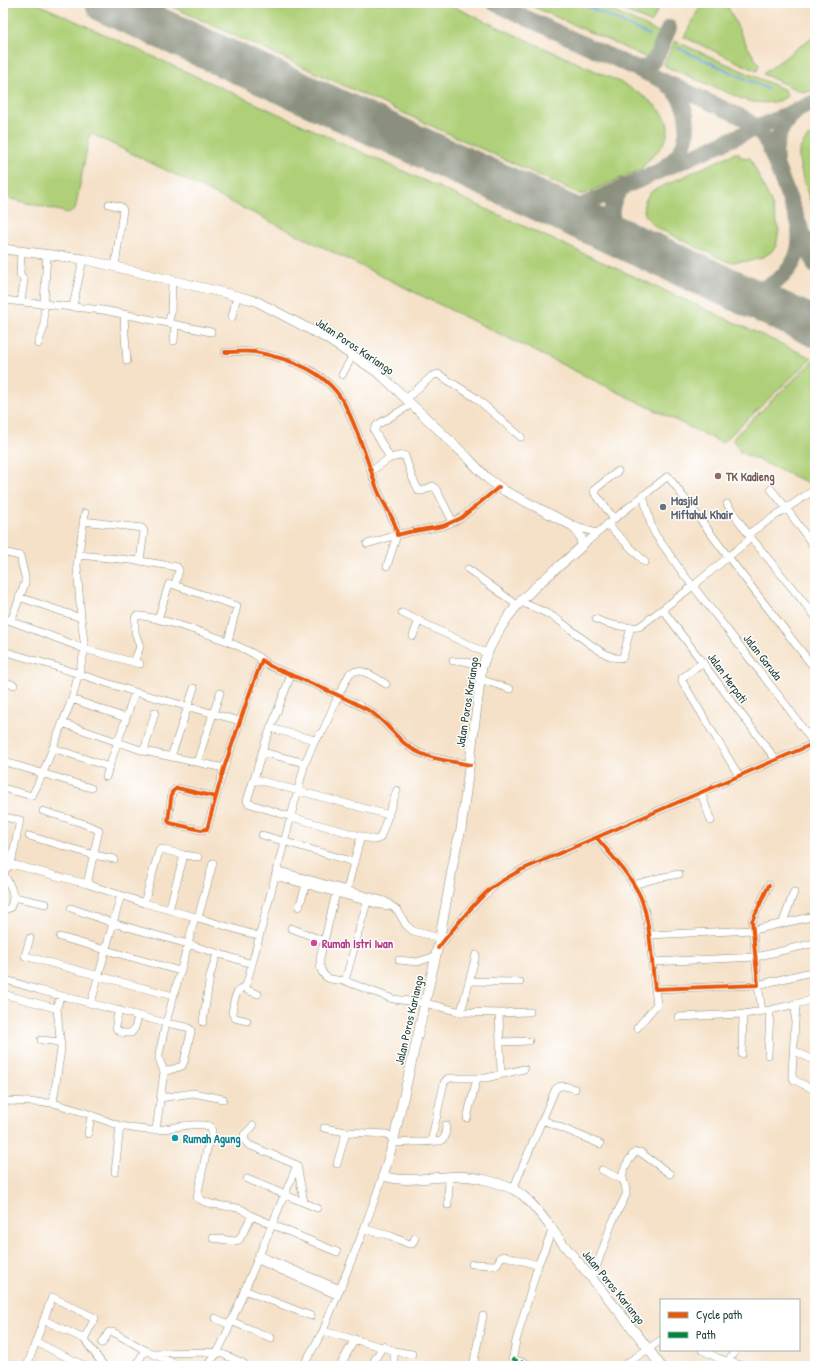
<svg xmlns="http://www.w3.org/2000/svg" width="818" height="1369" font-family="'Patrick Hand',sans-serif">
  <rect width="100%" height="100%" fill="#fff"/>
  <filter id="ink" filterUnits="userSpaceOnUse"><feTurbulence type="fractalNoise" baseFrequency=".025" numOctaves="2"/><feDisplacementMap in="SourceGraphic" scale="8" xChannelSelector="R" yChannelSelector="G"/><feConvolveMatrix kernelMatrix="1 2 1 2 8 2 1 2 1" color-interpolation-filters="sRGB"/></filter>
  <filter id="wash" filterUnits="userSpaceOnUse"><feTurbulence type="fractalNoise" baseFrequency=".012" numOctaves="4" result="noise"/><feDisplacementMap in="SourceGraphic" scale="16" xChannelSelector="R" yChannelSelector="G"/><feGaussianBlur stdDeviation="0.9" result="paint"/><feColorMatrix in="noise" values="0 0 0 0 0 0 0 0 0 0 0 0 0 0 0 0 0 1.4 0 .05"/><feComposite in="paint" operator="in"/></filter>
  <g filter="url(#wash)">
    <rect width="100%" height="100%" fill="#f5e1c8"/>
    <path fill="#afd078" stroke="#678656" d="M3,3H36L812,358L722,443L90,133L75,210L68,213L3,197Z
      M164,3H445L624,84C644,97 683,116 662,146C656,155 646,160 642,169L584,194H580Z
      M525,3H594L659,32C660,37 653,54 648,58L645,57Z
      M607,3H661L652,22H650Z
      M702,3H726L746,44L759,65L757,71L684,37Z
      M815,35V89L808,92H802L763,74Z
      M675,41L785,90L787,96C777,105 760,103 747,101L665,66L664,64Z
      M809,136L815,140V216C811,201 797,167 799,152C800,146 805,141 809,136Z
      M735,153H739L740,157L750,158L771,202L779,230L776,246L771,252L763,257L750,261L728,262L657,228C643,216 638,206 652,191Z
      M815,359V486L740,452C738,447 735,444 733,440L736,435Z"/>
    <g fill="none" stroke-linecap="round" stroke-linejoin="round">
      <path stroke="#75a6e0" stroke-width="2" d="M580,3L649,35
        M678,48L768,89"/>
      <path stroke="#8a8f7e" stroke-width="16" d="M106,3L107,4
        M494,3L744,118L757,128L768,144L815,265
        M634,67C638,68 643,68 647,67C657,62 664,38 669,28
        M776,161C773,143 781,124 796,112
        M667,165C694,146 693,105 668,85
        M551,207C563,210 571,209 583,205L815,102
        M617,237C610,217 608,202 624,186
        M732,289C738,290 744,292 750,291C780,288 803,261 799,231"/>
      <path stroke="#8a8f7e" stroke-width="40" d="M105,3L815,327"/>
    </g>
  </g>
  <g filter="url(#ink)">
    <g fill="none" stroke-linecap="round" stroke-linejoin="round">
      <g stroke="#8a8f7e" stroke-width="8">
        <path id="minor" d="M109,204L121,207L123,210L115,267
          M3,300L103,310L168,323L171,313L172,281
          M21,302L24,280L20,274L21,251
          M73,306L83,259
          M124,315L125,335L127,361
          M232,317L237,296
          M168,323L211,332
          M174,341L175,324
          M38,344L44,327V303L47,254
          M225,352C235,352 246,351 255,352C292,359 330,372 347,409C359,433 367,460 376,486C381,502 397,520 397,535L409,532L443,526L461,518L499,487
          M342,375L353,355
          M407,398L432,376L438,374L476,398L521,437
          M390,458L403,455L405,456L412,477L419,491H422L433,486L436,489L453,522
          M371,471L390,458L374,430L377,425L412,404
          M771,489L787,509L815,548
          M727,504L748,534L815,616
          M614,519L594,492V490L618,471
          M83,521L142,528L144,531L140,561
          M607,524L645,562
          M573,526L597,533
          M748,534L811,492H815
          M751,538L693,586L789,709L814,744
          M367,544L397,535L387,566
          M582,546L614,519L668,476L729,558L815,669
          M3,552L20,556L25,577V583L11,621
          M79,555L140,561L177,567L179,570L175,585
          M468,569L517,605
          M19,597L81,618
          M521,602C532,607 544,611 555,618C568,625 609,665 623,657L631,627
          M663,610L776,760
          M402,613L486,653
          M3,618L85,649L140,664
          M158,619L169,584H171L237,606L228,641
          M596,619C607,625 626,628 639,627L693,586L684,575L655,534L651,525L643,495
          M413,636L419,620
          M3,651L51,665L135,692L240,721
          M453,661H464L482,667
          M134,662L140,647L135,632V618L136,616C146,613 217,637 229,642C240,647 253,652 262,660
          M703,662L682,678V681L739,776
          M291,675L265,743L247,801L248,803L291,817L375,840L380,838L382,833L397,790
          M480,679L510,689
          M3,681L14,685
          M72,699L126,718
          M62,723L144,751L224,768
          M270,728L315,740
          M53,748L109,767L135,692
          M144,751L155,712
          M262,752L305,763
          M171,757L194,688
          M5,762L91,788
          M197,762L220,693
          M106,777L109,767
          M254,779L389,815
          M3,788L32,796L43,773L72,699L85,649L81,618L77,565L85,513
          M701,793L711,821
          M216,797L177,788L172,792L168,821L170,823L201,830L207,829L224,768L249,695L262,660L270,666C303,680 337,693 368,710C382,718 392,732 404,743C422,759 447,760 470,765
          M43,811L82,823L99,830L87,884L144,903L195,917
          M3,817L20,820L11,864
          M262,835L354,862L347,890
          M29,836L94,855L114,859
          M597,838C611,855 632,877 641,898C651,925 651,960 655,989L758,985L752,921L769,885
          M184,855L198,857
          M354,862L361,836
          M276,870L385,901L398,911L406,925L413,931L440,938
          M3,873L11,864L87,884
          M3,874C10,884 17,895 10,908L3,910
          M275,876L380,905L391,906
          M633,885L658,878L679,874
          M336,893L320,958V965L322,972L325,976L330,979L345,981L393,999L425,1003L461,1012L499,1013L530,1012
          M121,895L113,923L188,944L195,917L259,936
          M14,897L46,904
          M144,903L159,851L161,849L184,855L169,910
          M299,907L306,885
          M71,908L113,923L91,1003
          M198,918L213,863
          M783,922L794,892
          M291,928L324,941
          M359,930L367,902
          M649,935L753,930L815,916
          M60,937L180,971
          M30,938L25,956L173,996
          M438,948C454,928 470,907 490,890C499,881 510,876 521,870L815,743
          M399,960L417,962L436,956
          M652,962L756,957L815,943
          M252,964L305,763L315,740L323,731L338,696L350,673C361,666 377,679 386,684
          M3,979L39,990L166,1023L187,1027L191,1030V1032L184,1062L182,1066L164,1072
          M345,981L358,934
          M470,981L520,982
          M246,986L247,990L258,994
          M3,994L55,1008H57L60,996
          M815,999L796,1004L792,1075L794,1080L815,1090
          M119,1010C115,1024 111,1034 131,1033L135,1028L138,1016
          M762,1011L758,985L815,971
          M461,1012L476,955
          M499,1013L501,1074
          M678,1017L743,1014L770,1010L796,1004
          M203,1022L210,976L217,954
          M637,1028L657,1004L655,989
          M41,1040L61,1042
          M500,1042L529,1041
          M793,1050L815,1061
          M742,1054L743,1014
          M768,1055L770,1010
          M160,1098L193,1093L223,1099
          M3,1102L9,1101L53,1103L83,1112L120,1126
          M53,1103L61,1049L57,1008
          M467,1118L477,1078
          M543,1120L600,1144
          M253,1126L244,1135L245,1141L249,1145L297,1165
          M324,1128L346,1132L387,1134L391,1137L393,1143L441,1141L445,1137L446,1125
          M156,1130L164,1072L159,1058V1054L166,1023L188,944L252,964L246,986C234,990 234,1002 232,1013L235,1018L247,1021
          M88,1134L91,1115
          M431,1142L444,1083L447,1079L451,1078H486L524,1069
          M337,1164L346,1132
          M297,1165L304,1202
          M602,1170L623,1180
          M115,1172L120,1126C133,1128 145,1131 157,1130C174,1128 193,1122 210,1126L212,1131L211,1139L207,1149L197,1197C210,1208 226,1204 241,1209C244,1210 248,1214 252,1216L337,1252
          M247,1179L317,1208
          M513,1189L555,1090C560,1083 568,1087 575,1089
          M448,1205L449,1177
          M364,1229L391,1236L409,1244H412L415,1238
          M213,1238L234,1241L239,1240L252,1216
          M258,1255L340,1289
          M256,1259L337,1295
          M472,1264L495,1265L497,1264L501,1257L505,1256L538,1265
          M592,1279L612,1223L626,1195C627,1188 624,1184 623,1178C621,1171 630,1157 636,1152H640L670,1174
          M244,1290L311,1316
          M215,1318L230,1325
          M44,1320L84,1339
          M231,1321L271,1338
          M323,1331L393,1350L394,1353V1366
          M36,1342L85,1366
          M102,1343L109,1332H113L145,1350L179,1366
          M702,1350L718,1358L744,1366
          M394,1351L412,1354
          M153,1353L218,1352L243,1363
          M512,1359L536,1366
          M728,1361L736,1350
          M27,1366L52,1297L95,1318L84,1339L104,1366
          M136,1366L145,1350
          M206,1366L216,1355L225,1337L297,1165
          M303,1366L323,1331L340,1289L364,1229L383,1176
          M340,1366L355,1339
          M371,1366L383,1346
          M473,1366L483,1316
          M511,1366L516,1341L538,1265L552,1231
          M623,1366L661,1340"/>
      </g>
      <g stroke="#8a8f7e" stroke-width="10">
        <path id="secondary" d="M3,249L83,259L237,296L256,301L326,338L380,374L467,457L487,478L505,491L573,526L581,537L582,546C564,563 545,577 528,594C508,613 491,641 482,667L461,830L456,848L439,942L393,1143L383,1176C415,1186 449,1170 482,1179C495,1182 511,1187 521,1194C537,1206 552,1230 564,1245C597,1285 631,1324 661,1366"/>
      </g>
      <use href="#minor" stroke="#fff" stroke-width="7"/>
      <use href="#secondary" stroke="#fff" stroke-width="9"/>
      <path stroke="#00873e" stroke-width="3" stroke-dasharray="6 3" stroke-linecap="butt" d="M512,1359L536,1366"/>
      <g stroke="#fff" stroke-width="6">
        <path id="cycleway" d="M225,352C235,352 246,351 255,352C292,359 330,372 347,409C359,433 367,460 376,486C381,502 397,520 397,535L409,532L443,526L461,518L499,487
          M216,797L177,788L172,792L168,821L170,823L201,830L207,829L224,768L249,695L262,660L270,666C303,680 337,693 368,710C382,718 392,732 404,743C422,759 447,760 470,765
          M597,838C611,855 632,877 641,898C651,925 651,960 655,989L758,985L752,921L769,885
          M438,948C454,928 470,907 489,890C499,882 510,876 521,870L815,743"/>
      </g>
      <use href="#cycleway" stroke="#e8590c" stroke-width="4"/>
    </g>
  </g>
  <circle fill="#8d6e63" stroke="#fff" stroke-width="1.5" cx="718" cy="476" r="4"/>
  <circle fill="#6b7280" stroke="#fff" stroke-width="1.5" cx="663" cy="507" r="4"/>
  <circle fill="#d1479c" stroke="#fff" stroke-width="1.5" cx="314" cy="943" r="4"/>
  <circle fill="#0f9aa8" stroke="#fff" stroke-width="1.5" cx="175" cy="1138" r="4"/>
  <g text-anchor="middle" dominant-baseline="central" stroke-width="3" stroke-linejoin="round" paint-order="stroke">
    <g font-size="12" fill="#1f3d34" stroke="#fff">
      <text transform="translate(355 346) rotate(34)">Jalan Poros Kariango</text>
      <text transform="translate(763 657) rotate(52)">Jalan Garuda</text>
      <text transform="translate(728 678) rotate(54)">Jalan Merpati</text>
      <text transform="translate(467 702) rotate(-81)">Jalan Poros Kariango</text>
      <text transform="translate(409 1020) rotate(-77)">Jalan Poros Kariango</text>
      <text transform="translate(614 1287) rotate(51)">Jalan Poros Kariango</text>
    </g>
    <g font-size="12" font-weight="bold" fill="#785e54" stroke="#fff" text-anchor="start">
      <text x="726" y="476">TK Kadieng</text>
    </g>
    <g font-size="12" font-weight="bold" fill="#5b616d" stroke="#fff" text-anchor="start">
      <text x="671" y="500">Masjid<tspan x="671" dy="14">Miftahul Khair</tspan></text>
    </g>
    <g font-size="12" font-weight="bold" fill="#b23c85" stroke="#fff" text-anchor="start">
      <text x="322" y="943">Rumah Istri Iwan</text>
    </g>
    <g font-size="12" font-weight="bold" fill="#0d838f" stroke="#fff" text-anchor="start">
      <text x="183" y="1138">Rumah Agung</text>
    </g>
  </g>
  <rect width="818" height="1369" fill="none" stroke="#fff" stroke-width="16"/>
  <rect x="660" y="1299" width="140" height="52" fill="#ffffff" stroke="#a5b1ae"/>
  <rect x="668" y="1312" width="20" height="6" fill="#e8590c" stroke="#a5b1ae"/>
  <text x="696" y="1319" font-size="12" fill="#1f3d34">Cycle path</text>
  <rect x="668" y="1332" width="20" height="6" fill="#00873e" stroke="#a5b1ae"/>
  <text x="696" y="1339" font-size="12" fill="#1f3d34">Path</text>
</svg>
